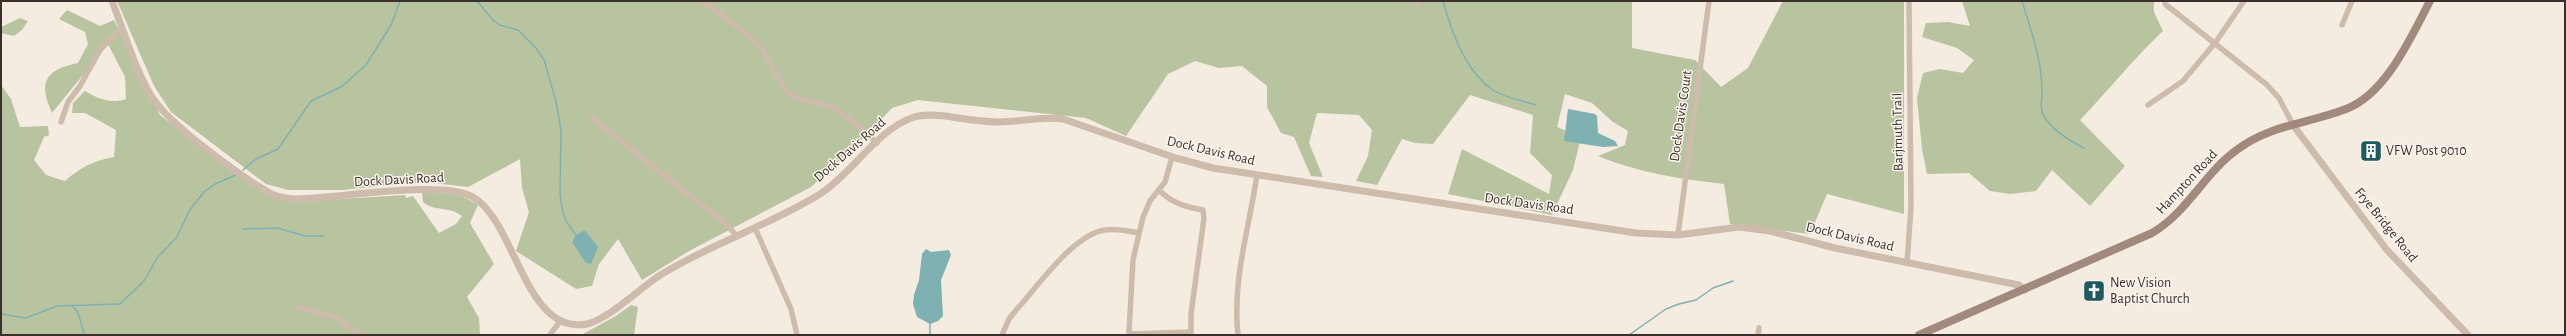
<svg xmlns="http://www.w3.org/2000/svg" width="2566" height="336" font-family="'Alegreya Sans',sans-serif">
  <rect width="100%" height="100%" fill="#f4ebe1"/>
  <path fill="#b8c4a0" d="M117,1H1632V48L1695,60L1721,87L1748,68L1783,1H1904V214L1827,194L1810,234L1730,224L1724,184C1680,179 1639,173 1598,156L1625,145L1628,131L1613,122L1592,103L1565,94L1557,127L1581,137L1573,170L1552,215L1448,194L1462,149L1549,194L1552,175L1530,153L1533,115L1470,95L1433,144L1415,143L1402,139L1377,185L1356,181L1368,156L1372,130L1359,115L1317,113L1309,143L1323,177L1311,176L1294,137L1281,133L1267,107V86L1242,66L1219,68L1195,61L1168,74L1126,136L1086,118L918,100L892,108L858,144L811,187L689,251L642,280L618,239L599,264L592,286L576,289L516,251L529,212L522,188L520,159L468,187L424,182L341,190H288L266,184L171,112L154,86Z
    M1962,1H2154V12L2163,31C2133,59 2108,91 2080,120L2125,166L2090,206L2052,170L2036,191L2010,194L1990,191L1969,173L1927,174L1922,149L1917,98L1923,73L1940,69L1963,73L1974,60L1957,48L1922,37L1926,23L1948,22L1970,26Z
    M67,10L100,26L114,20L160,115L218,160L291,202L405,195L406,198L413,196L439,233L456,224L462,216C450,206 435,212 423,202L422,193C443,193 461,192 478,205L470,223L494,264L467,297L479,318L480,335H1V85L11,99L20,127L48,126L49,135L44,137L34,160L46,175L65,181C81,167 93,161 114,157L116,130L85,113H72L73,103L85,91C98,99 111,104 126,99L125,77L108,44L52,113C38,82 45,70 78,63L88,44L85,32L59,19Z
    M20,18L28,21L22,30L14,36L1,33V27Z
    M631,305L638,307L634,335H581L616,316Z"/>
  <path fill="#7fb0b2" d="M1568,109L1595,114L1597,116L1598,133L1615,141L1618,146L1603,147L1564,141Z
    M585,230L598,247L591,264L586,263L572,242L576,235Z
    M926,249L931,252L949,250L951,255L941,280L943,316L938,321L930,324L917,317L913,304L914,295L919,280L922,254Z"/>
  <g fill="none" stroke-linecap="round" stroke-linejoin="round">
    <path stroke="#7fb0b2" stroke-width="1.5" d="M477,1L493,20L500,25L518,30L536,48L544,60L556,101L561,130L560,194L562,209L566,221L577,237
      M1443,1C1451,31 1466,72 1493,90C1507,99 1522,100 1536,105
      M2022,1C2031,31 2042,60 2042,91C2042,101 2039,110 2045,118C2054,131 2070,141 2084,148
      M243,170L256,159L278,149L311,101L341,87L366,65L391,25L400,1
      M243,229L277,228L305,236H323
      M73,307C81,312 80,326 85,335
      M1,314L26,318L57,306L120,304L144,281L157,258L177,237L189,211L204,192L215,184L236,175
      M930,335V322
      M1629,335L1666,309L1679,304L1696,300L1713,288L1733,281"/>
    <path stroke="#cdbbac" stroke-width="5.5" d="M701,1L737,26L762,49L786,91L797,98L832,107L856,124L877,143
      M1418,4L1419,1
      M2165,4L2266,84L2279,98L2293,125
      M2342,25L2352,1
      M2148,105L2183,81L2215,43L2244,1
      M592,118L727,225L737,236
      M61,122L68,102L80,86L100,50L122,27
      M1172,157L1165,182L1150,201L1143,217L1133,260L1129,332L1131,334L1191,332
      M1160,191C1172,203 1186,207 1203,210L1204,218L1191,314V335
      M755,228L791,309L797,335
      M1678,235L1709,1
      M1907,263L1911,207L1909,1
      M298,307L337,318L360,335
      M550,335L561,320
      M1002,335L1009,319L1017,309C1038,286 1074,234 1105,230C1117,228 1128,231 1139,233
      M1238,335C1232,280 1249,229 1257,175
      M1758,335L1759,328"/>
    <path stroke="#cdbbac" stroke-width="7" d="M112,1C124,31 135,70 152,97C169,124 241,177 270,193C277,197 285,198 293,199C336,199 441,179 473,197C516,222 525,336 587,324C609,319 642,286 662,274C713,243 770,225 820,194C854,172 876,130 914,117C925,114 935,115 946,116C964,119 982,122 1000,122C1021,122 1042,116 1063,119L1176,158L1213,168L1636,233L1678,235L1739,227L1770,231L1835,248L2019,285L2025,290
      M2293,125L2387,250L2468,335"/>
    <path stroke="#a18a7d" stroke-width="8" d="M1919,335L2152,233C2188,212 2205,172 2238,149C2270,125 2310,123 2346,109C2386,94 2411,37 2430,1"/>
  </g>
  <defs>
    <g id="building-square" transform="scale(1.15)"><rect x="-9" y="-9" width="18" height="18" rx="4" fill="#1f5a5e" stroke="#fbf5ee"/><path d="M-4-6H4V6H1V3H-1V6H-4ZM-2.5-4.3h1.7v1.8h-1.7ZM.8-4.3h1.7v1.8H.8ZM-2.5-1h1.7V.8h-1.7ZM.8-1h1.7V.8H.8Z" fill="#fff"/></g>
    <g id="church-square" transform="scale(1.15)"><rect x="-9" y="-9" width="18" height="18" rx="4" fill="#1f5a5e" stroke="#fbf5ee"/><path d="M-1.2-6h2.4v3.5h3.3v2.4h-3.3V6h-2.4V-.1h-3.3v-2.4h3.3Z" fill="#fff"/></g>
  </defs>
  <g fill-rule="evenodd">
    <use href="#building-square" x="2371" y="151"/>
    <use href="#church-square" x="2094" y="291"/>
  </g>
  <g text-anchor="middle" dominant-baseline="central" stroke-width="3" stroke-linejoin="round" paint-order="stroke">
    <g font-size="14" fill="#3b302b" stroke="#fbf5ee">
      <text transform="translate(1681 116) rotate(-82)">Dock Davis Court</text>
      <text transform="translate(1898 132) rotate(-91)">Barjmuth Trail</text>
      <text transform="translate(850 150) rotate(-41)">Dock Davis Road</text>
      <text transform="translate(1211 151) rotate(13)">Dock Davis Road</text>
      <text transform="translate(399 180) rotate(-3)">Dock Davis Road</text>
      <text transform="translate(2187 182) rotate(-47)">Hampton Road</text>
      <text transform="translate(1529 204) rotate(8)">Dock Davis Road</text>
      <text transform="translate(2386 225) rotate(51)">Frye Bridge Road</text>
      <text transform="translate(1850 237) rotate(13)">Dock Davis Road</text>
    </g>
    <g font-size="14" fill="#3b302b" stroke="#fbf5ee" text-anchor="start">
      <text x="2386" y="151">VFW Post 9010</text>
      <text x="2110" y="283">New Vision<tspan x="2110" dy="16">Baptist Church</tspan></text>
    </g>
  </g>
  <rect width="2566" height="336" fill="none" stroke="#3b302b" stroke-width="4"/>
</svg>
